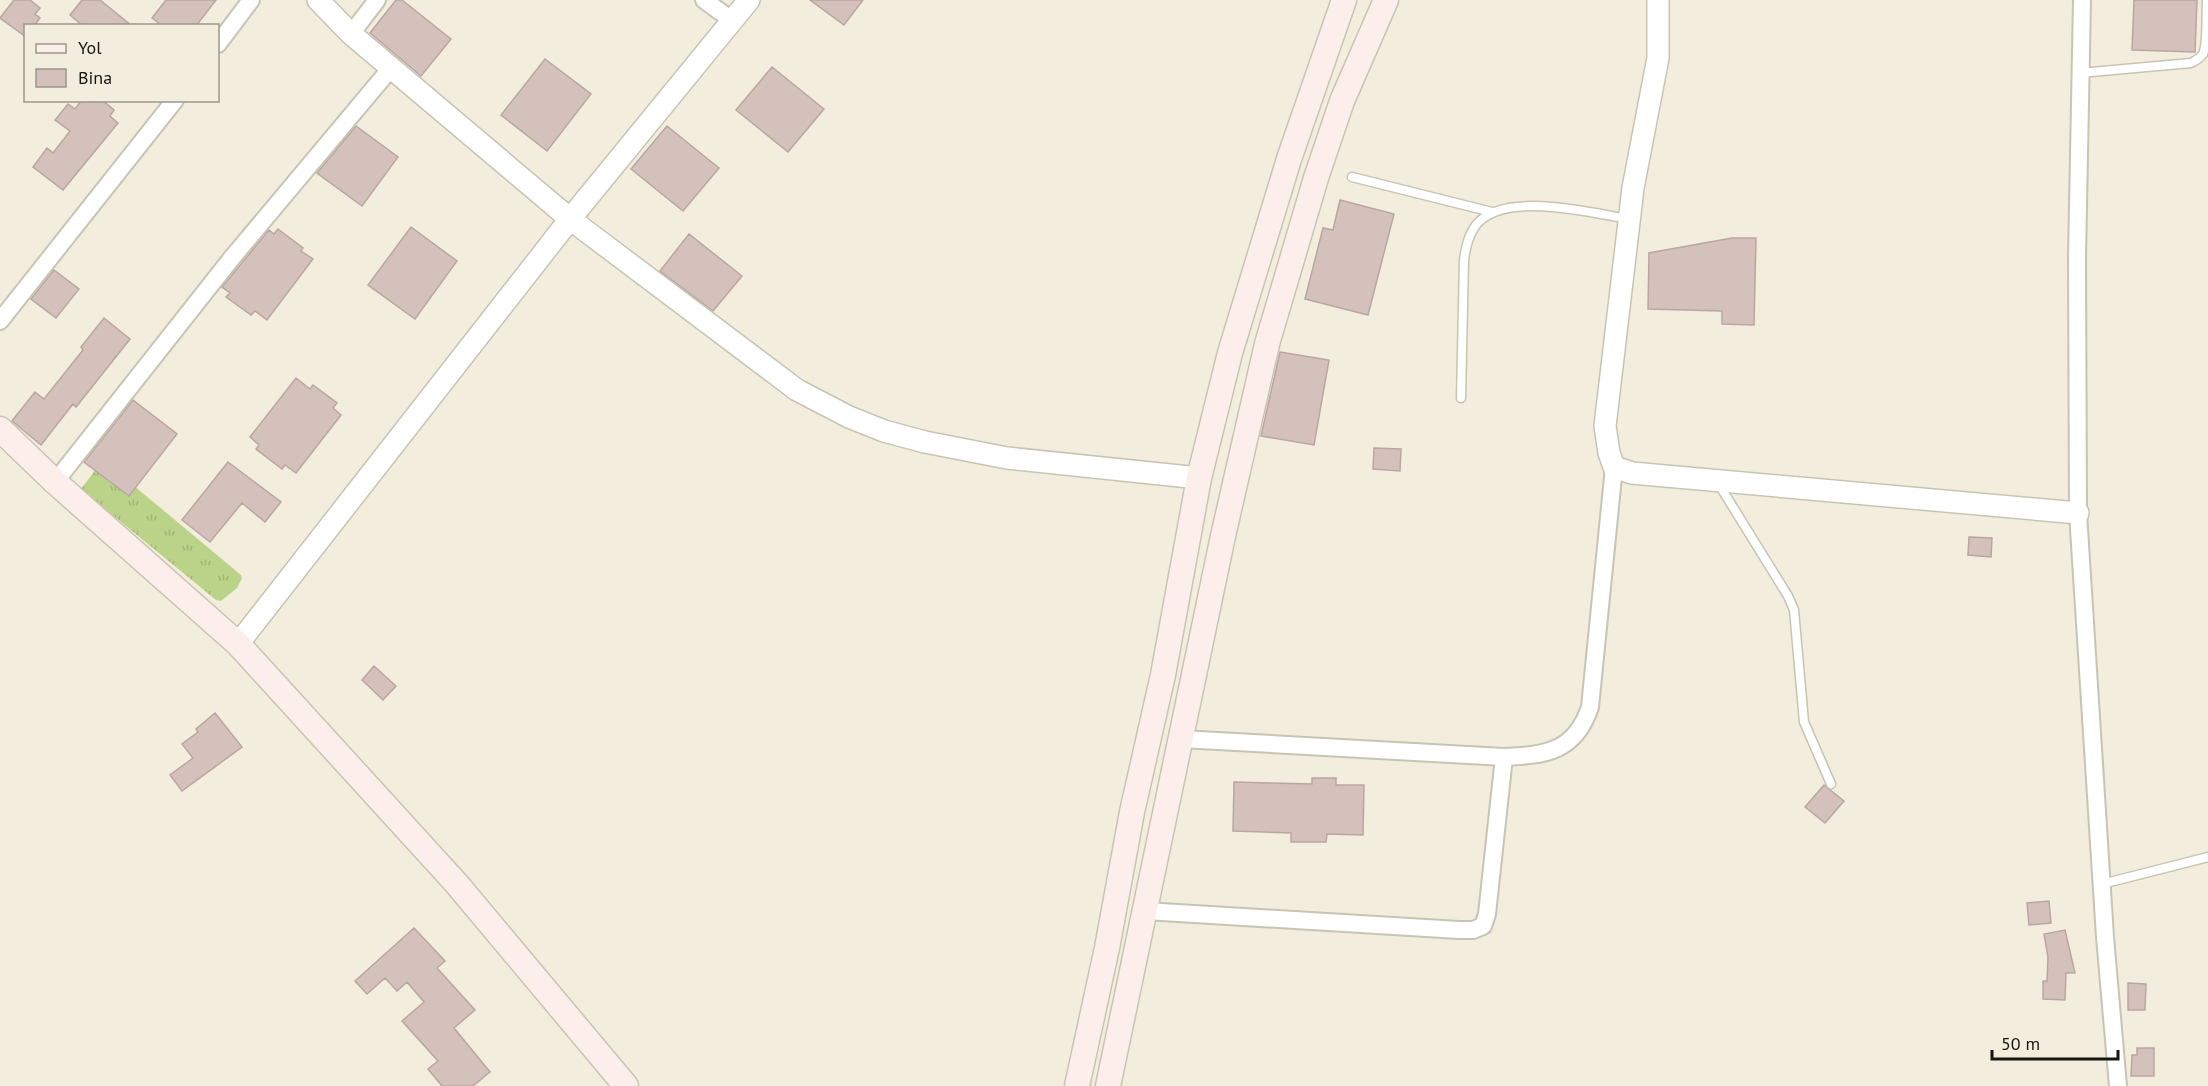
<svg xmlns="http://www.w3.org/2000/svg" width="2208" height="1086" font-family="'PT Sans',sans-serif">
  <defs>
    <pattern id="grass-tufts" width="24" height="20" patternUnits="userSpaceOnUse" patternTransform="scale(1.5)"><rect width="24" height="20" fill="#bbd388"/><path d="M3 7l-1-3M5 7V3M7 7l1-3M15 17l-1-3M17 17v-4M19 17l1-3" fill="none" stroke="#a0b474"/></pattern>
  </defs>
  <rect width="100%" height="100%" fill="#f2eddc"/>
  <path fill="url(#grass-tufts)" d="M103,460L241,575L242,578L237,588L221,601L216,600L81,489Z"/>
  <path fill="#d4c1bc" stroke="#b9a6a2" stroke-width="1.5" d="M14,0H30L40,8L35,14L40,18L34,26H26V37L0,18Z
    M82,0H100L132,26H83L70,15Z
    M166,0H216L196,26H162L152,18Z
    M396,0H402L451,39L421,76L370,33Z
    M810,0H863L844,25Z
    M2134,0H2197L2195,52L2132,50Z
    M545,59L591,94L547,151L501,115Z
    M772,67L824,109L788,152L736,110Z
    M82,100H102L114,110L110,116L118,123L63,190L33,167L47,148L53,153L70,131L55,120L68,104L75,109Z
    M356,126L398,157L362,206L317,173Z
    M667,126L719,168L683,211L631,169Z
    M1340,200L1394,214L1368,315L1305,299L1323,228L1333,230Z
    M411,227L457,261L415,319L368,285Z
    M278,229L303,248L301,251L313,259L267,320L255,311L251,315L226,297L230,293L222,287L269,230L274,234Z
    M689,234L742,276L713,311L660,271Z
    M1732,238H1756L1754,325L1722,324V311L1648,309L1649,253Z
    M54,270L79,289L56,318L31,299Z
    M104,318L130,339L76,407L73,404L41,445L12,421L35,392L44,399L83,350L81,347Z
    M1280,352L1329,360L1314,445L1261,436Z
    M296,378L310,389L313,385L337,403L333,408L341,415L296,473L285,465L282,469L256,449L259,445L250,437Z
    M133,400L177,434L129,496L84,462Z
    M1374,448L1401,449L1400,471L1373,469Z
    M228,462L281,502L265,522L242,503L210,542L182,520Z
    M1969,537L1992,538L1991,557L1968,555Z
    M374,666L396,686L383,700L362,680Z
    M215,713L242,747L182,791L170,775L193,758L182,744L198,732L196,729Z
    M1312,778H1336V785H1364L1363,835L1327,834L1326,842H1291V833L1233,831L1234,782L1312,784Z
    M1824,785L1844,801L1825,823L1805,807Z
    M2049,901L2051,923L2029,925L2027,903Z
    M414,928L445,961L437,968L475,1010L454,1028L490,1072L473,1086H442L428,1069L438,1061L402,1021L424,1002L407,982L397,991L385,978L367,994L355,981Z
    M2065,930L2075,973H2066L2065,1000L2043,999V981H2047L2048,957L2044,934Z
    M2128,983L2146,984L2145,1010H2128Z
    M2137,1048H2154V1076H2131L2132,1055H2137Z"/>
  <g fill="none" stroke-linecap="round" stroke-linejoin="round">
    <g stroke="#c8c4b4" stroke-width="11">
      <path id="service" d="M2080,73L2191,63C2195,61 2200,58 2203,54C2208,43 2206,13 2207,0
        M1352,177L1492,212
        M1461,398L1464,260C1466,247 1468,236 1476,225C1504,190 1590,213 1629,219
        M1718,483L1788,596L1794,610L1804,722L1831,784
        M2102,884L2208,857"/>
    </g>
    <g stroke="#c8c4b4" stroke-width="20">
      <path id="minor" d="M704,0L733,21
        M2082,0L2077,258L2078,513L2105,937L2118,1086
        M351,34L377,0
        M218,44L251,0
        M0,321L175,100
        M55,482L231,259L391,68
        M1181,739L1504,757C1546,755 1575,752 1590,707L1614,467
        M1145,911L1459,930H1473L1483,926L1487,914L1504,757"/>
    </g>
    <g stroke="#c8c4b4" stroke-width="24">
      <path id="tertiary" d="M318,0L351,34L570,219L797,390L849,417L884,431L925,442L1007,458L1199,478
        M1658,0V58L1633,188L1605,426L1609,453L1614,467L1632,473L2078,513
        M238,644L570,219L749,0"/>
    </g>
    <g stroke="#c8c4b4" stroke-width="27">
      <path id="secondary" d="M0,429L55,482L238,644L456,883L626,1086
        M1077,1086L1107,948L1132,812L1163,675L1199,478L1230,353L1289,159L1344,0
        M1108,1086L1223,536L1267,344L1316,178L1342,101L1386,0"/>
    </g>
    <use href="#service" stroke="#fff" stroke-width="8"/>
    <use href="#minor" stroke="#fff" stroke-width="16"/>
    <use href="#tertiary" stroke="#fff" stroke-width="21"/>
    <use href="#secondary" stroke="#fceeea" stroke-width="24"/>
  </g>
  <rect x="24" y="24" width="195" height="78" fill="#f2eddc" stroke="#9b978b" stroke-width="1.5"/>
  <rect x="36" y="44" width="30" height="9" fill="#fceeea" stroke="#9b978b" stroke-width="1.5"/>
  <text x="78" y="54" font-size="18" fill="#181611">Yol</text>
  <rect x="36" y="69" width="30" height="18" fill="#d4c1bc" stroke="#9b978b" stroke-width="1.5"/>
  <text x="78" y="84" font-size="18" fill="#181611">Bina</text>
  <path d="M1992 1050v9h126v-9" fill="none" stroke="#181611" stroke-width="3"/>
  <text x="2001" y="1050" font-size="18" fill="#181611" stroke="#f2eddc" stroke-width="4.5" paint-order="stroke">50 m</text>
</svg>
